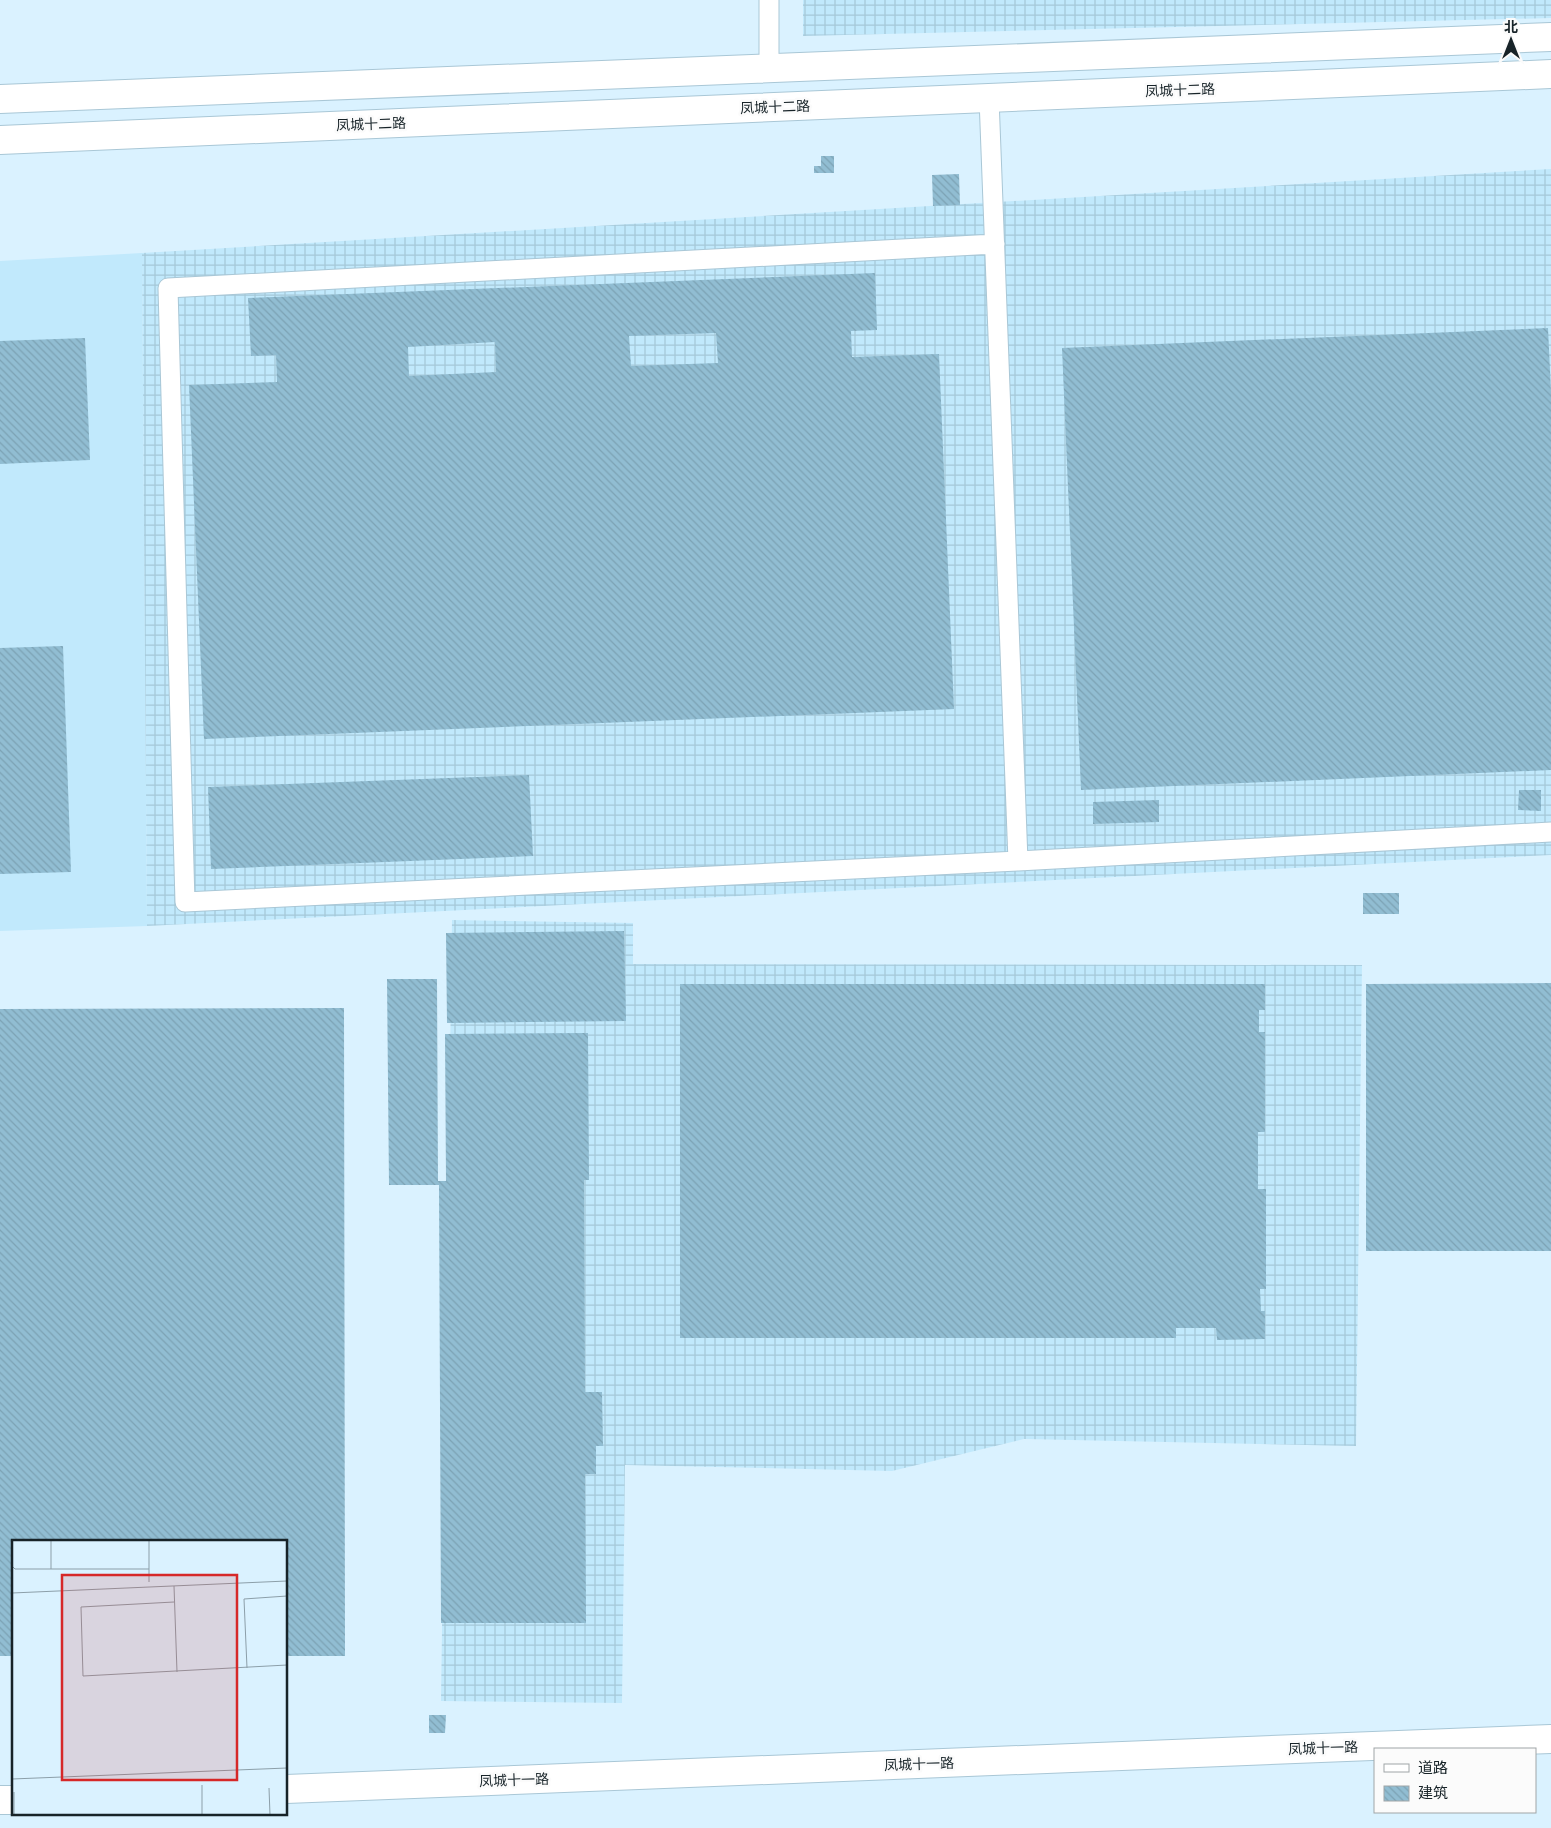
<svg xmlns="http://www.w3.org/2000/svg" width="1551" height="1828" font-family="Mulish,'Noto Sans SC',sans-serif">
  <defs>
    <pattern id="industrial-grid" width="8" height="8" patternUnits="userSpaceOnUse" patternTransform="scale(1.25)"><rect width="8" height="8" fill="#c1e9fc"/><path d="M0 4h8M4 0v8" fill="none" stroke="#a5c8d8"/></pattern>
    <pattern id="building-back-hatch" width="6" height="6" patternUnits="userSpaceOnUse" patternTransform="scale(1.25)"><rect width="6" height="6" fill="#91bdd2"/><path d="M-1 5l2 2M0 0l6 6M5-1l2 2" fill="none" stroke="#7ca2b4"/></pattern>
  </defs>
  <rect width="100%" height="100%" fill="#daf2ff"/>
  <path fill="#c1e9fc" d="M142,253L147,926L0,931V261Z"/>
  <path fill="url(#industrial-grid)" d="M803,0H1551V18L803,36Z
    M1551,169V855L147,926L142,253Z
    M452,920L633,923V964L1362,965L1356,1446L1024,1439L892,1471L625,1465L622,1703L441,1701Z"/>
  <path fill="url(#building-back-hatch)" fill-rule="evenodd" d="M821,156H834V173H814V166H821Z
    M959,174L960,205L933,206L932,175Z
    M875,273L877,330L851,331L852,357L939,354L954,709L204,739L189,385L277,382L276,355L251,356L248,298ZM716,333L718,363L631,366L629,336ZM495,342L496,372L409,376L408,347Z
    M1548,328L1551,392V770L1081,790L1062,348Z
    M85,338L90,460L0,464V341Z
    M63,646L71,872L0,874V648Z
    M529,775L533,856L211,869L208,787Z
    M1519,790H1541V811L1518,810Z
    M1159,800V822L1093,824V802Z
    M1363,893H1399V914H1363Z
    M624,931L626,1021L447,1023L446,933Z
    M387,979H437L438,1181H446L445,1034L588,1033L589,1180H584L585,1392H602L603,1446H596V1474H585L586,1623H441L439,1185H389Z
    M1551,983V1251H1366V984Z
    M680,984H1265V1010H1259V1032H1265V1132H1258V1189H1266V1289H1260L1261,1311H1265V1339L1217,1340L1216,1328H1176V1338H680Z
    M344,1008L345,1656H286V1542H14V1656H0V1009Z
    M429,1715H446L445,1733H429Z"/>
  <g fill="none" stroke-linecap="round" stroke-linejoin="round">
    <g stroke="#a9c7d6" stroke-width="21">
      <path id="service" d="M769,68V0
        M989,98L1018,861
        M995,244L168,288L185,902L1018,861L1551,832"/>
    </g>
    <g stroke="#a9c7d6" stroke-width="30">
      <path id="tertiary" d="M286,1789L1551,1739
        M0,1800H14"/>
    </g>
    <g stroke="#a9c7d6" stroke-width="30">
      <path id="secondary" d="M0,99L1551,37
        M0,140L1551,74"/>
    </g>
    <use href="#service" stroke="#fff" stroke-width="19"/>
    <use href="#tertiary" stroke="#fff" stroke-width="28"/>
    <use href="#secondary" stroke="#fff" stroke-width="28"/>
  </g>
  <g text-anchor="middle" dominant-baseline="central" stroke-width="5" stroke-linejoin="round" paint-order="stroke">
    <g font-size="14" fill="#172328" stroke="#fbfbfb">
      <text transform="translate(1180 90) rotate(-2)">凤城十二路</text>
      <text transform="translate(775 107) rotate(-2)">凤城十二路</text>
      <text transform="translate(371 124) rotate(-2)">凤城十二路</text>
      <text transform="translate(1323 1748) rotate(-2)">凤城十一路</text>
      <text transform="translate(919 1764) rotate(-2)">凤城十一路</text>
      <text transform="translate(514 1780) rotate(-2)">凤城十一路</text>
    </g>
  </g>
  <g transform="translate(12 1540)">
    <rect width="275" height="275" fill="#daf2ff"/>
    <path fill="none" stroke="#8c9fa9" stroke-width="1" d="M0,26L3,29H137M39,29V0M137,42V0M162,46L165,132M0,53L275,41M162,62L69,67L71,136L275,125M235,128L232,59L275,56M0,239L275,228M190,245V275M257,248L258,275M2,252V275"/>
    <path fill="#d62828" fill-opacity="0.15" stroke="#d62828" stroke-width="2.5" d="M50,35H225V240H50Z"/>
    <rect width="275" height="275" fill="none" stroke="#172328" stroke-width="2.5"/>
  </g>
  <rect x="1374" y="1748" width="162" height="65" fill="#fbfbfb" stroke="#a0a5a7"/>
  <rect x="1384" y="1764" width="25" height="8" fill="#ffffff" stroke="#a0a5a7"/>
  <text x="1418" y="1773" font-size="15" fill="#172328">道路</text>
  <rect x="1384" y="1786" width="25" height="15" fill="url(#building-back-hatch)" stroke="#a0a5a7"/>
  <text x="1418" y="1798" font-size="15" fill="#172328">建筑</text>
  <g transform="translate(1511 40)" stroke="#fbfbfb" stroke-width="4" paint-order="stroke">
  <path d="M0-4L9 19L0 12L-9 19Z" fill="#172328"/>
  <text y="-8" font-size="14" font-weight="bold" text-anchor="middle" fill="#172328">北</text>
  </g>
</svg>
